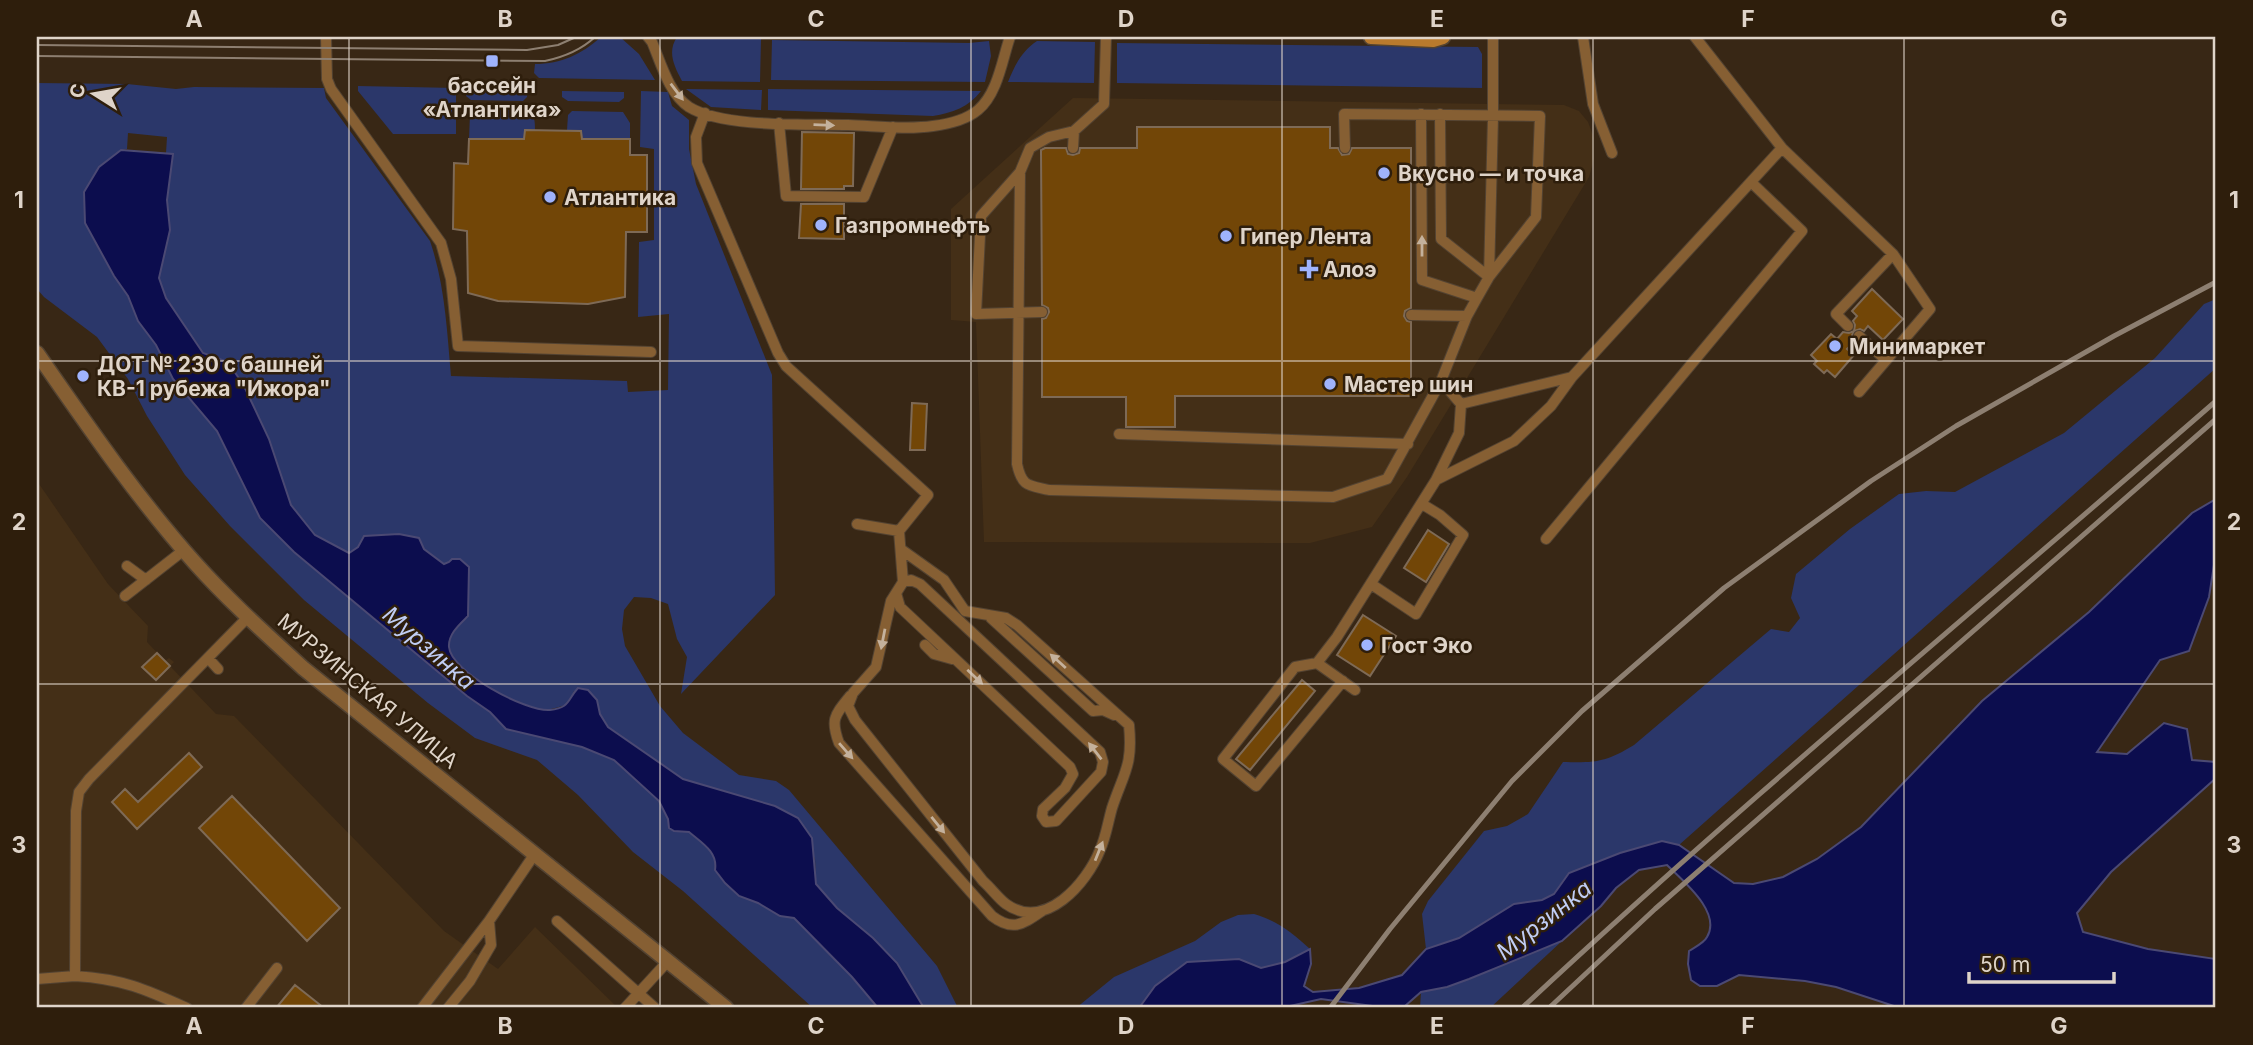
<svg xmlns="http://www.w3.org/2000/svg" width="2253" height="1045" font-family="Inter,sans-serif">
  <rect width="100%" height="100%" fill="#382715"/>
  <path fill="#442f17" d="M1073,98L1564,105L1579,111L1588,122L1594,138V159L1589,177L1407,477L1372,527L1310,543L984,542L976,322L951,320V209Z
    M37,481L108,584L148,626L147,642L165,661L169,658L174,662L170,666L216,714L234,716L444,931L498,969L535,927L618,1008H37Z"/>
  <path fill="#2b376a" d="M601,37H620L639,54L655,80L539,78L534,73L535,64C561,64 582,54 601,37Z
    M677,37L761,39L760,82L682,81C674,66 667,52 677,37Z
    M772,40L969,43L989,41L991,56L985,82L771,80Z
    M1037,41L1095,42L1094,83L1008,82C1015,65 1021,52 1037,41Z
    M1117,43L1478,47L1482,54V88L1117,83Z
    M37,83L127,84L176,89L194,87L324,88L326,98L430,241C445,285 447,330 451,376L627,381L628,392L668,390L669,314L638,317L639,242L654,240V149L640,147L641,91L668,92L672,106L689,120V149L696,184L772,375L775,595L681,694L687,657L677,639L668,604L651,598L634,597L624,610L622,629L625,646L660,706L683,733L739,775L776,781L789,790L937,966L958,1008H924L897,963L873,938L837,908L816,884L815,859L798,818L775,806L683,780L608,727L600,714L597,700L574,691L570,703C559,707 550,711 538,709C517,707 450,669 449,646C448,634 461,624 468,616L449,563L444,564L424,549L358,547L349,554L315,535L291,505L269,439L244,386L228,362L203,353L166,298L159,278L170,230L167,200L173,154L166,153L167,137L128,133L127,149L121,150L85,223L114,276L128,296L138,321L156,345L173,379L217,431L260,518L294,552L467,696L490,712L506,728L582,747L614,760L660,801L674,831H689L712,852L739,896L758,903L780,916L794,918L852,977L878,1008H813L683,891L633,852L578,795L537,760L475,738L428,703L304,600L230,526L185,475L147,416L128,379L97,337L44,297L37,289Z
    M358,86L456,88V134H393L358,91Z
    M686,89L762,90L761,110L711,107Z
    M768,89L981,91C969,107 952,113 933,116L768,110Z
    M466,90L528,91L527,97L523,101L471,100L466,96Z
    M562,91L624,92V98L619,102L568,101L562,97Z
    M477,109C488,109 523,105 531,113C535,117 535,124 535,130H525L524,139H469L470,114Z
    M572,111L623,112L630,123V139H582L581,131L567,130L568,115Z
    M2216,299V368L1679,845L1661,841L1620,853L1569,873L1554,894L1542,900L1514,904L1459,938L1426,949L1422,914L1428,901L1484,831L1507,826L1528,814L1563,762C1596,763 1606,762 1634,745L1771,629L1789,632L1800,618L1791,598L1796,574L1850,529L1899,494L1926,491L1955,492L2064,433L2155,358L2204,304Z
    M1254,914C1278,921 1292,933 1310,949L1285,962L1261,968L1239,959L1187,962L1155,986L1139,1008H1076L1114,977L1195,941L1221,922L1238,915Z
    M1562,941L1490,1008H1420L1421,992C1470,982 1515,959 1562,941Z"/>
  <path fill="#0c0d4e" stroke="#4b4973" stroke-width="2" d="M121,150L173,154L167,200L170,230L159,278L166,298L203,353L228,362L244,386L269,439L291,505L315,535L349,553L358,547L364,536L399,534L419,538L424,549L444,564L449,562L452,559H460L469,567L468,616C460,624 448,634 449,647C451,672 526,712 550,710C570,708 567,700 578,688L588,690L597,700L600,714L608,727L683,779L775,806L798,818L812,838L816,884L837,908L873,938L897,963L924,1008H878L852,977L794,918L780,916L758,903L739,896L725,883L715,870C718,852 702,843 689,832L674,831L669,828L668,819L659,801L614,760L582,747L506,729L490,712L467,696L294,552L260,518L217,431L173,379L156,345L138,321L128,296L114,276L85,223L84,192L99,167Z
    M2216,499V552L2209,597L2189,651L2160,660L2097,752L2127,754L2164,723L2187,729L2192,760L2216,762V778L2111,872L2077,913L2083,932L2148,949L2216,959V1008H1900L1836,987L1805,981L1739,975L1717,986H1700L1691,980L1688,964L1689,951C1695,947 1704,943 1707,937C1722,912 1683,881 1667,865L1639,870L1616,888L1601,906L1562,941L1469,979L1447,987L1421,992L1405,1006L1380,1007L1321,999L1281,1008H1139L1155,986L1187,962L1239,959L1261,968L1285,962L1310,949L1311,964L1304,986L1313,992L1359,988L1402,975L1426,949L1459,938L1514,904L1542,900L1554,894L1569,873L1620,853L1662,841L1679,845L1734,883L1753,884L1783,877L1817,859L1861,827L1982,701L2089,612L2192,513Z"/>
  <path fill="#724607" stroke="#7e6a56" stroke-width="2" d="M1137,127H1330V148H1338L1342,155L1349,154L1352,148H1411V308L1405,311L1404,316L1407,321L1411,322V396H1175V427H1126V397H1042V319L1046,318L1049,312L1048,308L1042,305L1041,150L1045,148H1066L1068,154L1073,155L1079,153L1080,148H1137Z
    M525,130L581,131L582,139H630V155H647V232H626L625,297L588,304L498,301L468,293L467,231L453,229L454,163L468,164L469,139H524Z
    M802,132L854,133L853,186H844V189H801Z
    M801,204H844V239L799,238Z
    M1872,289L1903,319L1883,340L1868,326L1864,331L1860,329L1854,331L1852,335L1854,342L1847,349L1854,355L1835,377L1827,370L1824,373L1814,364L1817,361L1811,355L1831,334L1837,339L1843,332L1849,333L1854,331L1855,325L1853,321L1857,316L1852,311Z
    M912,403L927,404L925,450H910Z
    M1428,530L1449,544L1426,582L1404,568Z
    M1363,615L1396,636L1370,676L1337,655Z
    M157,653L170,666L156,680L142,667Z
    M1302,680L1315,691L1250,770L1236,759Z
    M189,753L202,767L137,829L112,802L125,789L138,802Z
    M232,796L340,908L307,941L199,828Z
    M295,985L324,1008H276Z"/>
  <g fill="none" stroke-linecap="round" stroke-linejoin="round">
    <g stroke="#534332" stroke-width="12">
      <path id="lane" d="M326,37L327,79L331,89L441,243L451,279L458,346L651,352
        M648,37L652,42C661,63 669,94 689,107C723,128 807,124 848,125C876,126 906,130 933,126C949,124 966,120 978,110C998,93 1002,60 1010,37
        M1583,37L1593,104L1612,153
        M1695,37L1782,148L1893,254L1930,309L1859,392
        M705,113L696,137L697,163L778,353L786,366L928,495L899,531L903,582L891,601L876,667L853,693L848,706L855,720L983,881C991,888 998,898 1006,904C1045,932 1087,883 1100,850C1106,837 1108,822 1112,808C1124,772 1133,766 1129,725L1017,625L1006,618L965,611L944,580L902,550
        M1421,114L1422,280L1477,298
        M1440,114L1441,239L1489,277
        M779,123L786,196L864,197L893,127
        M1073,148L1074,131
        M1020,172L1017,464C1022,487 1028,485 1049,490L1333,497L1387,479L1441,381L1467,316L1477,298L1489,277L1536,217L1540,116L1344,114L1345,148
        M1489,277L1493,117V37
        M1042,312L976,314L981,216L1020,172L1030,148L1049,137L1074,131L1104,104L1106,37
        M1411,315L1467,316
        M1848,326L1836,314L1893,254
        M1859,336L1886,360
        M1461,404L1572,377
        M1119,434L1408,444
        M1436,480L1459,433L1461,404L1441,381
        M857,524L899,531
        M1546,539L1802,231L1751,182
        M127,566L146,580
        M1371,584L1416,614L1463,535L1440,515L1422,504
        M896,593L900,607L1070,767L1073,774L1065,788L1043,809L1042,816L1046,822L1056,821L1101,772L1103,762L1100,752L920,584L911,580L903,582
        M125,596L184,550
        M991,618L1093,711L1103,710L1114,715
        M925,645L934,654L952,659
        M208,658L218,669
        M1317,663L1355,690
        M1343,681L1256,786L1223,759L1295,667L1317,663L1337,637L1436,480L1514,441L1551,406L1572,377L1782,148
        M850,696C835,715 830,719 839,743L992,916C1013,932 1023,924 1042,911
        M557,921L655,1008
        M75,976C123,979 145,989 187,1008
        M37,979L75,976L76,811L79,792L89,779L248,617
        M246,1008L277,968
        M422,1008L489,921L534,855
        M448,1008L470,981L491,945L489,921
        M625,1008L668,961"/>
    </g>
    <g stroke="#534332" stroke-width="17">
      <path id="street" d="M37,353C87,425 137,498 195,563C229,601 266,634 303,668L726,1008"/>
    </g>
    <g stroke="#534332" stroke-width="17">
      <path id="secondary" d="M1371,37L1433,40L1443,37"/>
    </g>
    <use href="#lane" stroke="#865f33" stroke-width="10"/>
    <use href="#street" stroke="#865f33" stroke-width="14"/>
    <use href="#secondary" stroke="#b97a2d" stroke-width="14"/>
    <path stroke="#8d7f71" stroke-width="2" d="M37,45L527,50L558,45L576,37
      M37,56L545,61C564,57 581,50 595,37"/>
    <path stroke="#8d7f71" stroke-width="5" d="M1330,1008L1390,929L1512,781L1582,711L1724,588L1871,481L1956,426L2114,336L2216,282
      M1522,1008C1747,798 1984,603 2216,401
      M1549,1008L1655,909L2216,419"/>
  </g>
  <defs><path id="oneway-solid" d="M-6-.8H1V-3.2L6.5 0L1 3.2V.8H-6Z" transform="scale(1.75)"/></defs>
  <g fill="#c4b19c">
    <use href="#oneway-solid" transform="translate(677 92) rotate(53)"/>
    <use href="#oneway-solid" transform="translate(824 125) rotate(2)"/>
    <use href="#oneway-solid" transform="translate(1422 246) rotate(-90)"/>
    <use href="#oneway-solid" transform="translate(883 639) rotate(101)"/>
    <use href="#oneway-solid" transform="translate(1058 661) rotate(-138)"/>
    <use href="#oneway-solid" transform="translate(975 677) rotate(43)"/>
    <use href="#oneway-solid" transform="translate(846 751) rotate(49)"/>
    <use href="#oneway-solid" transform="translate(1095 751) rotate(-128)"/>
    <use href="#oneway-solid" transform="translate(938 825) rotate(51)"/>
    <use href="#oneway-solid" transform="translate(1099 851) rotate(-68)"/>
  </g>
  <path fill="none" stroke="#dfd4c9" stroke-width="2" stroke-opacity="0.55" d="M349,37V1008M660,37V1008M971,37V1008M1282,37V1008M1593,37V1008M1904,37V1008M37,361H2216M37,684H2216"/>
  <g fill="#9fb3fd" stroke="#2e1e0c" stroke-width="2.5">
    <rect x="485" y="54" width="14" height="14" rx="3.5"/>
    <circle cx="1384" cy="173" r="7"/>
    <circle cx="550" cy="197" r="7"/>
    <circle cx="821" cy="225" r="7"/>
    <circle cx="1226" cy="236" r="7"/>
    <path d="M1305.5 258.5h7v7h7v7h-7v7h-7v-7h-7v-7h7z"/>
    <circle cx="1835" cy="346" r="7"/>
    <circle cx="83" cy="376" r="7"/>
    <circle cx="1330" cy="384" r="7"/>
    <circle cx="1367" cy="645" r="7"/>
  </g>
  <g text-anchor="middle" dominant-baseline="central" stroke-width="5" stroke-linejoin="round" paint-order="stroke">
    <g font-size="21" font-weight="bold" fill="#dfd4c9" stroke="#2e1e0c" text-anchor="start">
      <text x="492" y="85" text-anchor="middle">бассейн<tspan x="492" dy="24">«Атлантика»</tspan></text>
      <text x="1398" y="173">Вкусно — и точка</text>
      <text x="564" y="197">Атлантика</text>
      <text x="835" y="225">Газпромнефть</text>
      <text x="1240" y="236">Гипер Лента</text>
      <text x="1323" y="269">Алоэ</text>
      <text x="1849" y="346">Минимаркет</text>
      <text x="97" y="364">ДОТ № 230 с башней<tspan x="97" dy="24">КВ-1 рубежа "Ижора"</tspan></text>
      <text x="1344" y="384">Мастер шин</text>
      <text x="1381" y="645">Гост Эко</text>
    </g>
    <g font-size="21" fill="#dfd4c9" stroke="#2e1e0c">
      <text transform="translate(368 691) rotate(40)">МУРЗИНСКАЯ УЛИЦА</text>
    </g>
    <g font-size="23" font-style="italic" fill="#c0cdf5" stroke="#2e1e0c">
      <text transform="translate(429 648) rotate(41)">Мурзинка</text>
      <text transform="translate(1544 920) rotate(-38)">Мурзинка</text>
    </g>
  </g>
  <rect width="2253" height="1045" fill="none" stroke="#2e1e0c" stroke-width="77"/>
  <g transform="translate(94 94) rotate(281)" stroke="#2e1e0c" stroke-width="5" paint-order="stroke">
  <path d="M0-5L12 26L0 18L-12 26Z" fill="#dfd4c9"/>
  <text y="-10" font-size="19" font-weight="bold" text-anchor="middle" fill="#dfd4c9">С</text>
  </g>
  <path d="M1969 972v10h145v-10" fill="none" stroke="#dfd4c9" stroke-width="3.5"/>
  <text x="1980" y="972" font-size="21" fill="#dfd4c9" stroke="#2e1e0c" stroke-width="5" paint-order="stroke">50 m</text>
  <rect x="38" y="38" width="2176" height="968" fill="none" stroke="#dfd4c9" stroke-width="2.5"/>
  <g font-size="23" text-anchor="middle" font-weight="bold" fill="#dfd4c9">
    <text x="194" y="27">A</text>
    <text x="505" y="27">B</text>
    <text x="816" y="27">C</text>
    <text x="1126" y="27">D</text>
    <text x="1437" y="27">E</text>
    <text x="1748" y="27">F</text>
    <text x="2059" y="27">G</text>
    <text x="19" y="208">1</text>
    <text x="2234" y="208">1</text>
    <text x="19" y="530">2</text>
    <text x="2234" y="530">2</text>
    <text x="19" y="853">3</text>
    <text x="2234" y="853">3</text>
    <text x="194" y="1034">A</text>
    <text x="505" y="1034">B</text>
    <text x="816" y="1034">C</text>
    <text x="1126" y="1034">D</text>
    <text x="1437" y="1034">E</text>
    <text x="1748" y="1034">F</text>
    <text x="2059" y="1034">G</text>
  </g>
</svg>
